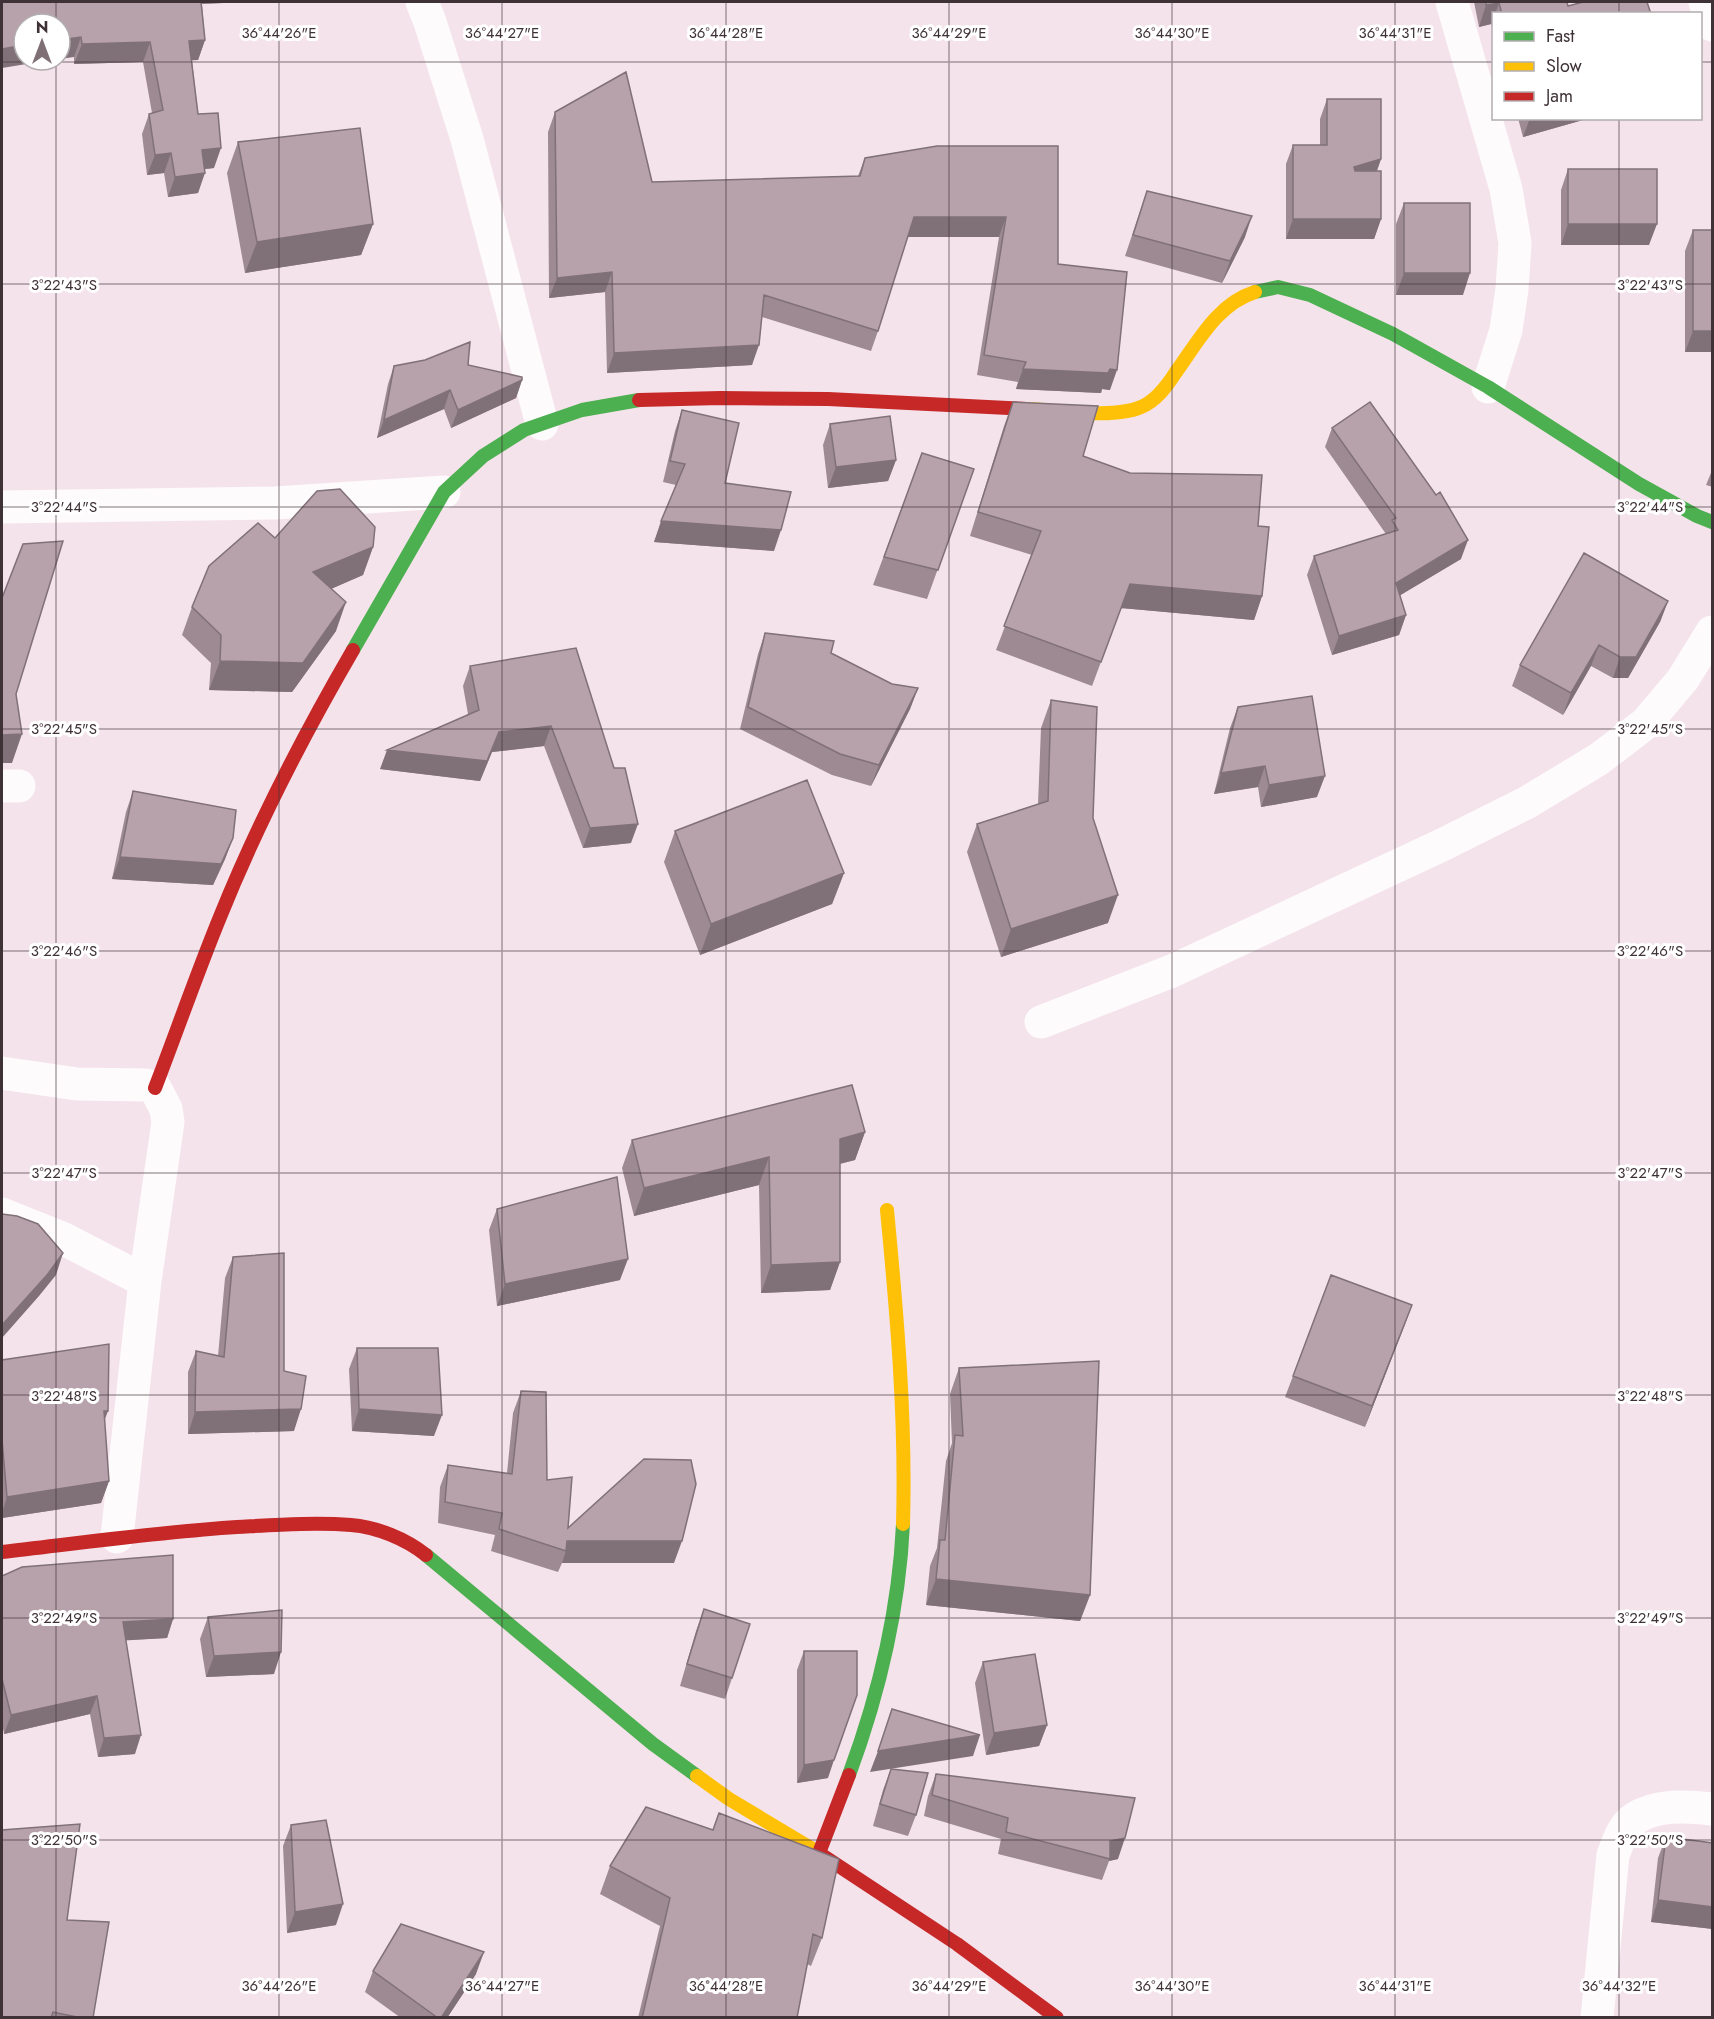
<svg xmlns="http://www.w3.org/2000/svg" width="1714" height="2019" font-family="Jost,sans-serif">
  <rect width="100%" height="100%" fill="#f5e3eb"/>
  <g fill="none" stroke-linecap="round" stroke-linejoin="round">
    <path stroke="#fefbfc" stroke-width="33" d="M422,2L430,22L467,139L542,424
      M1452,2L1506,189L1515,243L1512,289L1506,330L1488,387
      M1705,2L1712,25
      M2,507L275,503L444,492
      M2,786H19
      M1041,1022L1172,971L1442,845L1526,803L1599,759L1646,723L1683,679L1712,632
      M2,1073L77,1084L146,1085L155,1088L166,1109L168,1122L145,1281L117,1537
      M2,1214L62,1238L145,1281
      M1597,2018L1613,1855C1618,1843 1622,1827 1634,1819C1656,1804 1687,1806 1712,1809"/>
    <path stroke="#4caf50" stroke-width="14" d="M1255,292L1278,287L1310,295L1393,334L1488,387L1639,484L1697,516L1712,522
      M353,650L444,492L483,456L524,430L582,410L639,400
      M426,1555L653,1744L697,1776
      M849,1775C879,1694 899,1610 903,1524"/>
    <path stroke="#ffc107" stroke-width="14" d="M1027,409C1057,410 1114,419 1141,407C1156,401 1167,386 1176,372C1198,342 1217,304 1255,292
      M887,1210C897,1315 906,1419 903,1524
      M697,1776L729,1799L819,1853"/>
    <path stroke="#c62828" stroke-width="14" d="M639,400L721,398L828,399L1027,409
      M155,1088C177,1031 197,973 220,917C257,825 303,736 353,650
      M2,1552C80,1543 159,1532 237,1527C274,1525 315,1522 351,1525C377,1527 406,1539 426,1555
      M849,1775L819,1853L957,1944L1057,2018"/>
  </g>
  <path fill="#9d8a93" d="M2,2L223,3L202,4L205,40L198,60H192L198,114L214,168L205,169L198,193L168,197L164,173L147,175L142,134L149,114L152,113L143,62L74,64V57Z
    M1474,2H1567L1568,6L1651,14H1494V32L1491,24L1479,27Z
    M1327,99L1381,159L1377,171L1381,219L1374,239H1286V164L1293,145H1320V119Z
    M555,112L652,182L858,176L865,158L937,146L1058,264L1110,390L1102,389L1101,393L1016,389L1018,382L977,375L999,237H907L878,331L871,351L762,317L752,365L607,373L605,292L549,298L548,132Z
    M1518,118H1590L1523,137Z
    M238,142L373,224L361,255L245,273L227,173Z
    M1568,169L1649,245H1561V190Z
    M1147,191L1245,237L1222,283L1125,256Z
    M1404,203L1463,295H1396V224Z
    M1693,230L1713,352H1685V251Z
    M468,365L522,380L516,398L451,428L444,409L377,438L388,384L394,366Z
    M1013,402L1083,456L1130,473L1258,526L1262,596L1254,620L1121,608L1092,686L996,650L1032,555L970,536L1004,426Z
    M682,410L725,483L774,551L654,542L676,485L663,482L675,431Z
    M830,424L896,460L888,481L828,488L823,445Z
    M1332,428L1461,559L1400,595L1406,615L1399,635L1332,655L1307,575L1314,556L1386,534L1325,447Z
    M922,453L974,469L927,599L873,585Z
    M1713,468V487L1706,485Z
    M275,538L373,547L363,575L331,589L336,631L292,692L209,690L211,663L182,635L192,607Z
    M1668,601L1660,622L1628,678H1613L1591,666L1563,715L1512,686L1520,665Z
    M765,633L831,653L892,684L918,688L910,709L871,786L832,775L740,729L758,654Z
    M470,666L614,768L631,843L583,848L544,746L492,752L480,781L380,769L468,714L463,686Z
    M1051,700L1093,818L1108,923L1001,957L967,852L977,824L1038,804L1041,728Z
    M1238,707L1317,797L1261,807L1258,787L1214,794L1230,728Z
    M133,791L233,838L225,859L213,885L112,879L126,812Z
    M675,831L844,873L832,904L700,955L664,862Z
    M865,1132L855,1160L840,1164V1262L830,1290L761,1293L759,1185L634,1216L622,1168L632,1140Z
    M497,1209L620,1280L497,1306L489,1230Z
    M233,1257L284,1371L294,1431L188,1434V1372L196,1351L218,1356L225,1278Z
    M1412,1305L1365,1427L1285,1397L1293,1376Z
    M357,1348L434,1436L352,1431L349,1369Z
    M2,1360L104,1420L109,1481L101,1503L2,1518Z
    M959,1368L1090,1595L1080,1621L926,1605L930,1566L937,1548L946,1461L952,1443L950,1394Z
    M521,1391L547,1480L568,1528L674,1563H562L558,1572L491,1551L495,1535L438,1523L440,1487L448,1465L507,1473L513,1413Z
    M2,1576L173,1619L167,1638L126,1640L135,1754L98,1757L90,1714L4,1734L2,1723Z
    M704,1609L732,1678L725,1699L680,1686L696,1631Z
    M208,1617L274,1674L206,1677L200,1639Z
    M804,1651L828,1778L797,1783V1670Z
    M983,1662L1047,1725L1039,1746L986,1755L975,1683Z
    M891,1769L916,1815L908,1836L873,1826L883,1790Z
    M936,1774L1118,1859L1109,1861L1102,1880L998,1854L1001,1839L924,1816L928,1796Z
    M646,1807L822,1938L811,1966L807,1964L797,2018H638L660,1926L600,1894L610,1866Z
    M291,1825L336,1925L287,1933L283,1846Z
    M1666,1837L1713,1843V1929L1651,1922L1658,1858Z
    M67,1920L93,2018H2Z
    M373,1971L476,1974L447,2018H401L365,1992Z"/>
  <path fill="#807178" d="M193,2H224L223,3L192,4Z
    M1499,3L1495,14H1494V18L1491,24L1479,27L1486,5Z
    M81,37L74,57L60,59V40Z
    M205,40L198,60L182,61L189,41Z
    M150,42L143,62L74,64L82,44Z
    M24,45V60H51L2,68V49Z
    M1530,118H1590L1523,137Z
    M221,148L214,168L195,170L202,150Z
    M171,153L164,173L147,175L155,155Z
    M1381,159L1374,178L1347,186L1354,167Z
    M205,173L198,193L168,197L175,177Z
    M1252,216L1245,237L1222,283L1230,261Z
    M914,217H1006L999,237H906Z
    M1293,219H1381L1374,239H1286Z
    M373,224L361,255L245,273L257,242Z
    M1568,224H1657L1649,245H1561Z
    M612,272L605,292L549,298L557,278Z
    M1404,273H1470L1463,295H1396Z
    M1693,331H1713V352H1685Z
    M759,345L752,365L607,373L614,353Z
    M1023,369H1110L1117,370L1110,390L1102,389L1101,393L1016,389Z
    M522,380L516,398L451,428L458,410Z
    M450,390L444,409L377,438L384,420Z
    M896,460L888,481L828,488L836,467Z
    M661,521L781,530L774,551L654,542Z
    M1468,540L1461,559L1389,602L1396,583Z
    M373,547L363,575L303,601L313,572Z
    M1130,584L1262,596L1254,620L1121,608L1092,686Z
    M1668,601L1660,622L1628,678H1613L1620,657Z
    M346,602L336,631L292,692L209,690L220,661Z
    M1406,615L1399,635L1332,655L1339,636Z
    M1599,645L1591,666L1563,715L1571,693Z
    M918,688L910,709L871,786L879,765Z
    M551,726L544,746L492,752L480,781L380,769L387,750L499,732Z
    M22,734L12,763H2V735Z
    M1265,766L1258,787L1214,794L1221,773Z
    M1325,776L1317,797L1261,807L1269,785Z
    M638,824L631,843L583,848L590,828Z
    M233,838L225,859L213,885L112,879L120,857Z
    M844,873L832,904L700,955L711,924Z
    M1118,895L1108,923L1001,957L1011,929Z
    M865,1132L855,1160L830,1166L840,1139Z
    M769,1157L759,1185L634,1216L644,1188Z
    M63,1253L56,1275L39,1296L2,1338V1325Z
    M628,1259L620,1280L497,1306L505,1284Z
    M840,1262L830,1290L761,1293L771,1265Z
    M1412,1305L1404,1327L1365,1427L1372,1406Z
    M301,1409L294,1431L188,1434L195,1412Z
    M359,1409L442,1415L434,1436L352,1431Z
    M104,1411H108L100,1432Z
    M109,1481L101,1503L2,1518V1513L7,1497Z
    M567,1541H682L674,1563H562L566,1551Z
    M936,1579L1090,1595L1080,1621L926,1605Z
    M173,1619L167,1638L116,1641L123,1622Z
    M281,1652L274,1674L206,1677L214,1656Z
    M97,1696L90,1714L4,1734L11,1715Z
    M1047,1725L1039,1746L986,1755L994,1733Z
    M141,1735L135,1754L98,1757L104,1738Z
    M980,1735L973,1756L870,1772L878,1751Z
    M834,1760L828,1778L797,1783L804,1765Z
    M1125,1838L1118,1859L1109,1861L1110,1841Z
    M1658,1900L1713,1907V1929L1651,1922Z
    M343,1904L336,1925L287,1933L295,1912Z
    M484,1952L476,1974L447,2018H441Z"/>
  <path fill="#b7a1ab" stroke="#807178" stroke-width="1.5" d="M2,2H201L205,40L189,41L198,114L218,113L221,148L202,150L205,173L175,177L171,153L155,155L149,114L163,110L150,42L82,44L81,37L60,40V24H24V45L2,49Z
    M1486,2H1567L1568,6L1583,2H1647L1651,14H1502L1499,3L1486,5Z
    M626,72L652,182L860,176L865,158L937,146H1058V264L1127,272L1117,370L1110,369L1108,373L1023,369L1026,362L984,355L1006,217H914L878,331L764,295L759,345L614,353L612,272L557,278L555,112Z
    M1327,99H1381V159L1354,167L1355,171H1381V219H1293V145H1327Z
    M360,128L373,224L257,242L238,142Z
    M1568,169H1657V224H1568Z
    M1147,191L1252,216L1230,261L1133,235Z
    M1404,203H1470V273H1404Z
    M1693,230H1713V331H1693Z
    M470,342L468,365L522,377V380L458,410L450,390L384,420L394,366L425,360Z
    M1013,402L1098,406L1083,456L1130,473L1262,475L1258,526L1269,527L1262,596L1130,584L1101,662L1004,626L1041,531L978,512Z
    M1370,402L1436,495L1440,492L1468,540L1396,583L1406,615L1339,636L1314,556L1398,530L1392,520L1396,518L1332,428Z
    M682,410L739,423L725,483L791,492L781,530L661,521L685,464L670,461Z
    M890,416L896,460L836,467L830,424Z
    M922,453L974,469L938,570L884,557Z
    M340,489L375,527L373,547L313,572L346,602L303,663L220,661L221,635L192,607L209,566L258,523L275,538L317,491Z
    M63,541L16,694L22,734L2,735V598L23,544Z
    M1584,553L1668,601L1636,657H1620L1599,645L1571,693L1520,665Z
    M765,633L834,641L831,653L892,684L918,688L879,765L840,754L748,707Z
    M576,648L614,768H625L638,824L590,828L551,726L499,732L487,761L387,750L479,710L470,666Z
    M1312,696L1325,776L1269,785L1265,766L1221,773L1238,707Z
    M1051,700L1097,707L1093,818L1118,895L1011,929L977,824L1048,801Z
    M807,780L844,873L711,924L675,831Z
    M133,791L236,810L233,838L221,864L120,857Z
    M852,1085L865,1132L840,1139V1262L771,1265L769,1157L644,1188L632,1140Z
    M617,1177L628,1259L505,1284L497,1209Z
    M2,1214L17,1216L38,1224L63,1253L47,1275L2,1325Z
    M284,1253V1371L306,1376L301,1409L195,1412L196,1351L224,1357L233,1257Z
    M1331,1275L1412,1305L1372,1406L1293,1376Z
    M109,1344L108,1411H104L109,1481L7,1497L2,1440V1360Z
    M357,1348H438L442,1415L359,1409Z
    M1099,1361L1090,1595L936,1579L940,1540H945L955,1435L963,1436L959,1368Z
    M521,1391L546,1392L547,1480L572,1477L568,1528L644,1459L691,1460L696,1484L682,1541H567L566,1551L499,1529L502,1513L445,1502L448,1465L512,1474Z
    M173,1555V1619L123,1622L141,1735L104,1738L97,1696L11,1715L2,1679V1576L22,1567Z
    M704,1609L750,1624L732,1678L687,1664Z
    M282,1610L281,1652L214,1656L208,1617Z
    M804,1651H857V1695L834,1760L804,1765Z
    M1035,1654L1047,1725L994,1733L983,1662Z
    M892,1709L980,1735L878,1751Z
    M891,1769L928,1773L916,1815L880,1804Z
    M936,1774L1135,1798L1125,1838L1110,1841V1859L1006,1832L1008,1818L932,1795Z
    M646,1807L713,1830L719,1813L839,1859L822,1938L813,1934L797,2018H642L670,1898L610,1866Z
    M326,1820L343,1904L295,1912L291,1825Z
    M80,1824L67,1920L109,1922L93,2018H82L53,2012L51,2018H2V1830Z
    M1666,1837L1713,1843V1907L1658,1900Z
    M401,1924L484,1952L441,2018H438L373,1971Z"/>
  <path fill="none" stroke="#3f3237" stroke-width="1.5" stroke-opacity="0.45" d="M56,2V24M279,2V2018M502,2V2018M726,2V2018M949,2V2018M1172,2V2018M1395,2V2018M1619,2V14M56,60V2018M2,62H1494M1700,62H1712M1619,118V2018M2,284H1712M2,507H1712M2,729H1712M2,951H1712M2,1173H1712M2,1395H1712M2,1618H1712M2,1840H1712"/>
  <g font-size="15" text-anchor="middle" fill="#3f3237" stroke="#fff" stroke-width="6" stroke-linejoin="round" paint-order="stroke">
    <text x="279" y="38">36°44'26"E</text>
    <text x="502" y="38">36°44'27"E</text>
    <text x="726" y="38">36°44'28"E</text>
    <text x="949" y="38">36°44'29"E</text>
    <text x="1172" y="38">36°44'30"E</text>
    <text x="1395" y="38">36°44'31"E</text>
    <text x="64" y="290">3°22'43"S</text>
    <text x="1650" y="290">3°22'43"S</text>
    <text x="64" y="512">3°22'44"S</text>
    <text x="1650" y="512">3°22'44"S</text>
    <text x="64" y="734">3°22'45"S</text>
    <text x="1650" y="734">3°22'45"S</text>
    <text x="64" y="956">3°22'46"S</text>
    <text x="1650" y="956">3°22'46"S</text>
    <text x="64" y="1178">3°22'47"S</text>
    <text x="1650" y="1178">3°22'47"S</text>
    <text x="64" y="1401">3°22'48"S</text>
    <text x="1650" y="1401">3°22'48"S</text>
    <text x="64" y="1623">3°22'49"S</text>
    <text x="1650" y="1623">3°22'49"S</text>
    <text x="64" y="1845">3°22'50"S</text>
    <text x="1650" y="1845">3°22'50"S</text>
    <text x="279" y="1991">36°44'26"E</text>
    <text x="502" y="1991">36°44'27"E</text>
    <text x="726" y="1991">36°44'28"E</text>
    <text x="949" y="1991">36°44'29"E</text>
    <text x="1172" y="1991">36°44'30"E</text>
    <text x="1395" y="1991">36°44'31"E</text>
    <text x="1619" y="1991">36°44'32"E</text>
  </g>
  <rect width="1714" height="2019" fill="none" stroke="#3f3237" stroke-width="6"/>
  <rect x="1492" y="12" width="210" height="108" fill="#ffffff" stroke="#b2adaf" stroke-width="1.5"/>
  <rect x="1504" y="32" width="30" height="9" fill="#4caf50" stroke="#b2adaf" stroke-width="1.5"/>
  <text x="1546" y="42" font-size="18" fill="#3f3237">Fast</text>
  <rect x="1504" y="62" width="30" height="9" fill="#ffc107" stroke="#b2adaf" stroke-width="1.5"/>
  <text x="1546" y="72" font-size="18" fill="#3f3237">Slow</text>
  <rect x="1504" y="92" width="30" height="9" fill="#c62828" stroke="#b2adaf" stroke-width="1.5"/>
  <text x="1546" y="102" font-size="18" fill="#3f3237">Jam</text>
  <g transform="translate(42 42)"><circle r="28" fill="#ffffff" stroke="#b2adaf" stroke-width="1.5"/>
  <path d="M0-4.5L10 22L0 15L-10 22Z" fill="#7f7076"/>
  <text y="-9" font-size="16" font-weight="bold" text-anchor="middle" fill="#3f3237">N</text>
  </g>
</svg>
